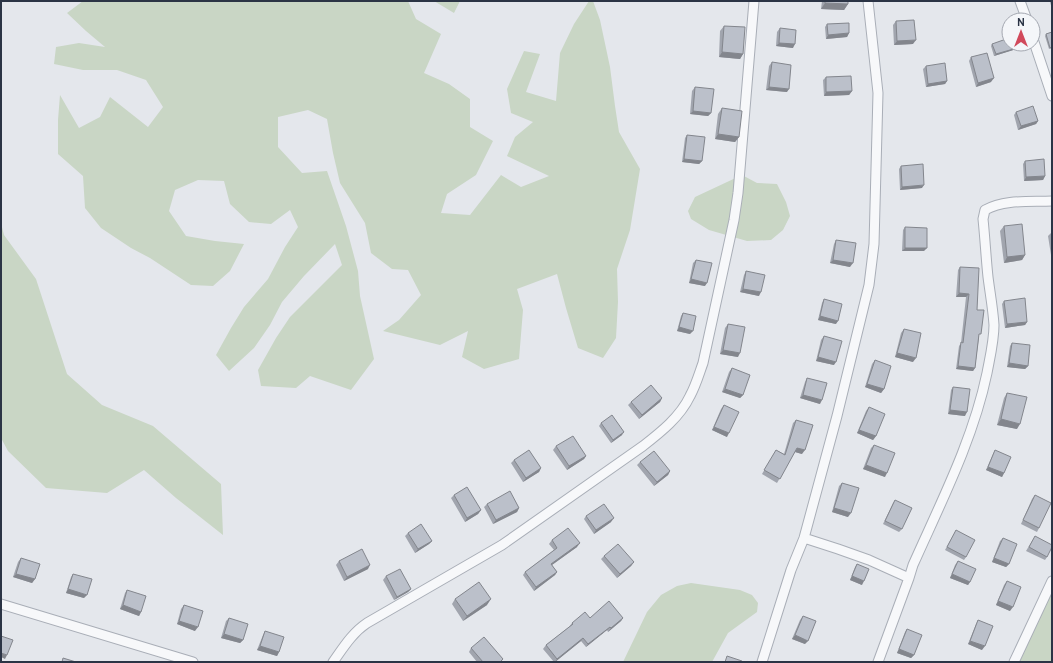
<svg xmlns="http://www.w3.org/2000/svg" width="1053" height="663" font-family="Overpass,sans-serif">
  <rect width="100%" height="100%" fill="#e4e7ec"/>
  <path fill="#c9d6c5" d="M83,1H408L416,19L441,34L424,73L449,84L470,99V127L493,141L476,175L447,194L441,213L470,215L501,175L521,187L549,176L507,156L515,137L533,122L511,113L507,89L524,51L540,54L526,92L556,101L560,53L574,24L589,1H593L600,20L610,67L615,106L619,132L640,169L630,230L617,269L618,302L616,338L603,358L578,348L566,308L557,274L517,289L523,310L519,359L484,369L462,357L468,331L440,345L383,331L399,320L421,295L408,270L392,269L371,253L365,223L340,183L333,153L327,119L308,110L278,117V147L302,173L327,171L346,226L358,271L360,296L374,359L351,390L310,376L296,388L261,386L258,370L276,338L290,317L342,265L335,244L304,276L282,302L270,325L254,348L229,371L216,355L231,328L244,307L268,279L285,247L298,227L290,210L271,224L249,222L230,204L224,181L198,180L175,190L169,211L186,236L215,241L244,244L230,271L213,286L191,285L150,258L131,248L101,228L85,208L83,176L58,154V120L60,95L79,128L100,117L110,97L148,127L163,107L146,80L117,70H83L54,64L56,47L79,43L105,47L86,31L67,13Z
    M434,1H460L454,13Z
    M742,175L757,183L777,184L786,202L790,216L783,230L771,240L747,241L709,230L691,219L688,211L695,197Z
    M1,223L4,235L36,279L67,374L102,405L153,426L221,484L223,535L176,498L144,470L107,493L46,488L8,451L1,438Z
    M691,583L740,590L752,595L758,603L757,612L728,633L712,662H623L647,612L661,595L677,586Z
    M1052,586V662H1019Z"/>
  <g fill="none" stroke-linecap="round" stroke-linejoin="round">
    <g stroke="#a9aeb7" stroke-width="11">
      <path id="minor" d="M1020,1L1027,20
        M1033,39L1052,96
        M804,538L838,549L869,560L909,578
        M1,604L193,662
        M333,662C343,648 352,633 367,623L502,545L643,446C661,432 680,417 690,396C696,385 699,374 703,363L734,220L738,193L754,1
        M762,662L791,570L804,538L837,416L869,285L874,244L878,93L868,1
        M878,662L909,578L913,565C941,502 973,440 987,373C990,357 994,341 994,325C993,309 990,293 988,277C986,258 985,238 983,219L985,210C1005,199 1030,202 1052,201
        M1014,662L1052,581"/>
    </g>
    <use href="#minor" stroke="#f7f8fa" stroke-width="9"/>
  </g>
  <path fill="#a1a5ae" d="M822,1H848V4L844,10L821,9Z
    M1051,1H1052V9L1050,2Z
    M896,21L913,44L894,45L893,25Z
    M827,24L849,33L847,37L826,39L825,27Z
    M724,26L743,54L740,59L719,57L720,31Z
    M780,28L793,48L776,46L777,32Z
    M1052,32V48L1049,49L1045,36L1046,34Z
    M992,44L1024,46L1023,47L994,56L991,46Z
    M971,57L991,82L976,87L969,61Z
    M772,62L787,92L766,90L769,66Z
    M926,66L947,81L945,84L926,87L923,69Z
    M826,77L852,91L849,95L824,96L823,80Z
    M695,87L711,113L708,116L690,114L692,91Z
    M722,108L739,137L735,142L715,139L718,114Z
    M1016,112L1038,121L1036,124L1018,130L1014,115Z
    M687,135L702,161L699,164L682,162L685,138Z
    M1025,161L1045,176L1043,180L1024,181L1023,164Z
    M901,166L922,188L900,190L899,169Z
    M1004,226L1025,255L1022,260L1004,263L1000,231Z
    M905,227L924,251H902L903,230Z
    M1052,232V255H1051L1048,236Z
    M836,240L850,267L830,263L834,244Z
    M696,260L705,286L689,283L693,263Z
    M960,267L977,310L979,337L975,368L973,371L956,369L959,346L961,343L966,297H956L958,270Z
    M746,271L759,296L740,292L744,275Z
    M824,299L836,324L818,320L822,303Z
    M1004,301L1027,322L1025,325L1005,328L1002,304Z
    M683,313L690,334L677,331L681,316Z
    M728,324L738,357L720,354L725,328Z
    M904,329L913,362L895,357L901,333Z
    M824,336L834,365L816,361L821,340Z
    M1012,343L1028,366L1025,369L1007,367L1010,346Z
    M875,360L884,389L881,393L865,387L872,364Z
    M732,368L743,395L740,398L722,392L729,372Z
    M807,378L820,404L800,398L805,382Z
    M953,387L965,416L948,414L951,390Z
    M1007,393L1017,429L997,425L1004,398Z
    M662,398L660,402L639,419L628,405L631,402Z
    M724,405L727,437L712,430L721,409Z
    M869,407L876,436L873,440L857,433L866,411Z
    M796,420L802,454L795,452L777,483L762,474L776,450L784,454L793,423Z
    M601,423L622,435L611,443L599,426Z
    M874,445L885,477L863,469L871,448Z
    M556,446L586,456L584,459L567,470L553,450Z
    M995,450L1004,473L1002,477L986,470L993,454Z
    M514,460L541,468L539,472L523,482L511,463Z
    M640,462L670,471L668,475L654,486L637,465Z
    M842,483L848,517L832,512L839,486Z
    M454,495L481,510L478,514L465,522L451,498Z
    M1035,495L1039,528L1037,532L1021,524L1032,499Z
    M895,500L902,529L899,532L883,524L893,503Z
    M487,504L519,508L517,512L493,524L484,507Z
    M586,516L611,522L594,534L584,519Z
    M956,530L966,557L964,560L945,550Z
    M408,533L432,541L429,544L415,553L405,536Z
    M1035,536L1047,557L1045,560L1026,551Z
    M1003,538L1009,564L1006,567L992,562L1000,541Z
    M552,540L577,547L552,565L557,572L555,575L534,591L523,575L525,572L554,550L549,544Z
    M604,556L634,562L631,566L617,578L601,559Z
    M21,558L35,579L32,583L13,577L18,562Z
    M339,561L368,569L344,581L336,565Z
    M958,561L970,582L968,585L950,578L955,565Z
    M857,564L862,585L850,580L855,567Z
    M73,574L84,598L66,593L71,577Z
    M386,576L411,589L408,592L394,600L383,580Z
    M1007,581L1010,611L996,605L1004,585Z
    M127,590L141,612L139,616L120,609L125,593Z
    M455,599L487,605L463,621L452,604Z
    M184,605L195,631L177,624L181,609Z
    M803,616L805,644L792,639L800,620Z
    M229,618L243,640L240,643L221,638L226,621Z
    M590,618H623L621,621L608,632L607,630L586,647L581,641L555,662H554L543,649L546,645L569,627L572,623Z
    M978,620L982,650L968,644L976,624Z
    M907,629L914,655L911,658L897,653L905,632Z
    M265,631L279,652L277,656L257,650L263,635Z
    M471,648L503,659L501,662H477L469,652Z"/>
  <path fill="#83868d" d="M825,3L848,4L844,10L821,9Z
    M849,33L847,37L826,39L828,35Z
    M916,40L913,44L894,45L897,41Z
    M779,43L795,44L793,48L776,46Z
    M1024,46L1023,47L994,56L996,54Z
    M722,52L743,54L740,59L719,57Z
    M994,78L991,82L976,87L978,83Z
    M947,81L945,84L926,87L928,84Z
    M769,87L789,89L787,92L766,90Z
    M852,91L849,95L824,96L826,92Z
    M693,111L711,113L708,116L690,114Z
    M1038,121L1036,124L1018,130L1021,126Z
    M718,134L739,137L735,142L715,139Z
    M684,159L702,161L699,164L682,162Z
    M1045,176L1043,180L1024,181L1026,177Z
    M924,185L922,188L900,190L902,187Z
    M905,248H927L924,251H902Z
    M1025,255L1022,260L1004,263L1007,257Z
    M833,260L853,263L850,267L830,263Z
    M691,279L707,283L705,286L689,283Z
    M743,289L761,292L759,296L740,292Z
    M959,293L969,294L966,297H956Z
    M820,316L838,321L836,324L818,320Z
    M1027,322L1025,325L1005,328L1007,324Z
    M679,327L693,331L690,334L677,331Z
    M723,350L740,353L738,357L720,354Z
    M897,353L916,358L913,362L895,357Z
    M818,357L836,362L834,365L816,361Z
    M1009,363L1028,366L1025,369L1007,367Z
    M958,366L975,368L973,371L956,369Z
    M867,384L884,389L881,393L865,387Z
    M725,389L743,395L740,398L722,392Z
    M803,395L822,400L820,404L800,398Z
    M662,398L660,402L639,419L642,415Z
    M950,410L967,412L965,416L948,414Z
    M1001,419L1020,424L1017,429L997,425Z
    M714,427L729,433L727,437L712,430Z
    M859,430L876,436L873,440L857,433Z
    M624,432L622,435L611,443L613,440Z
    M797,448L805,450L802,454L795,452Z
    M586,456L584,459L567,470L569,466Z
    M866,465L887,473L885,477L863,469Z
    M988,467L1004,473L1002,477L986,470Z
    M541,468L539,472L523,482L526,478Z
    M670,471L668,475L654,486L657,482Z
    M519,508L517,512L493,524L496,520Z
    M834,508L851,513L848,517L832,512Z
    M481,510L478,514L465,522L467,518Z
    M614,518L611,522L594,534L596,530Z
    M432,541L429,544L415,553L418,549Z
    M580,543L577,547L549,567L551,564Z
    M994,558L1009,564L1006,567L992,562Z
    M634,562L631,566L617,578L620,574Z
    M370,565L368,569L344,581L347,577Z
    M557,572L555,575L534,591L536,587Z
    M16,574L35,579L32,583L13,577Z
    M952,574L970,582L968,585L950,578Z
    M852,576L864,581L862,585L850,580Z
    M68,589L87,595L84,598L66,593Z
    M411,589L408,592L394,600L397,597Z
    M491,599L487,605L463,621L467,616Z
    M998,601L1013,607L1010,611L996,605Z
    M123,605L141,612L139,616L120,609Z
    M623,618L621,621L608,632L611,628Z
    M179,621L198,627L195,631L177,624Z
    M610,627L607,630L586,647L588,644Z
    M224,634L243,640L240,643L221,638Z
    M795,635L808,641L805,644L792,639Z
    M583,638L581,641L555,662L557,659Z
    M970,641L985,646L982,650L968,644Z
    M260,646L279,652L277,656L257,650Z
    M899,649L914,655L911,658L897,653Z
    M1,653L7,655L5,659L1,657Z"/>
  <path fill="#bbc0ca" stroke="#83868d" d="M825,1H848V4L825,3Z
    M914,20L916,40L897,41L896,21Z
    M849,23V33L828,35L827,24Z
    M724,26L745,27L743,54L722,52Z
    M780,28L796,30L795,44L779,43Z
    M1052,32V47L1050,48L1046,34Z
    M1009,38V44H1024V46L996,54L992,44Z
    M987,53L994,78L978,83L971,57Z
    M772,62L791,65L789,89L769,87Z
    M945,63L947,81L928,84L926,66Z
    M851,76L852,91L826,92V77Z
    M695,87L714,89L711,113L693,111Z
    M1033,106L1038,121L1021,126L1016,112Z
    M722,108L742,111L739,137L718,134Z
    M687,135L705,137L702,161L684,159Z
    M1044,159L1045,176L1026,177L1025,161Z
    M923,164L924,185L902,187L901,166Z
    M1022,224L1025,255L1007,257L1004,226Z
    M905,227L927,228V248H905Z
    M836,240L856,243L853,263L833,260Z
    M696,260L712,263L707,283L691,279Z
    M960,267L979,268L977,310H984L981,334H979L975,368L958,366L961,342L963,343L969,294L959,293Z
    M746,271L765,275L761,292L743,289Z
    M1025,298L1027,322L1007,324L1004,301Z
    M824,299L842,304L838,321L820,316Z
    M683,313L696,316L693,331L679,327Z
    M728,324L745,327L740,353L723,350Z
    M904,329L921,333L916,358L897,353Z
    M824,336L842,341L836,362L818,357Z
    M1012,343L1030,345L1028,366L1009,363Z
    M875,360L891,366L884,389L867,384Z
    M732,368L750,375L743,395L725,389Z
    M807,378L827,383L822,400L803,395Z
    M651,385L662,398L642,415L631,402Z
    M953,387L970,389L967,412L950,410Z
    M1007,393L1027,397L1020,424L1001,419Z
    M724,405L739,412L729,433L714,427Z
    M869,407L885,414L876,436L859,430Z
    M612,415L624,432L613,440L601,423Z
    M796,420L813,425L805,450L797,448L780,479L764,470L776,450L785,455Z
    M573,436L586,456L569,466L556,446Z
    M874,445L895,453L887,473L866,465Z
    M529,450L541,468L526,478L514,460Z
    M995,450L1011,457L1004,473L988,467Z
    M654,451L670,471L657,482L640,462Z
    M842,483L859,488L851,513L834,508Z
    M467,487L481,510L467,518L454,495Z
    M510,491L519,508L496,520L487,504Z
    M1035,495L1051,503L1039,528L1023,520Z
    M895,500L912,508L902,529L885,521Z
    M604,504L614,518L596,530L586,516Z
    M421,524L432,541L418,549L408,533Z
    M568,528L580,543L551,564L557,572L536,587L525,572L557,548L552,540Z
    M956,530L975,540L966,557L947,547Z
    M1035,536L1052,545V547L1047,557L1029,547Z
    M1003,538L1017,544L1009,564L994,558Z
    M618,544L634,562L620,574L604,556Z
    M362,549L370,565L347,577L339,561Z
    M21,558L40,564L35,579L16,574Z
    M958,561L976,569L970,582L952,574Z
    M857,564L869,569L864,581L852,576Z
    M400,569L411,589L397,597L386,576Z
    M73,574L92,579L87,595L68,589Z
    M1007,581L1021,587L1013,607L998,601Z
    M479,582L491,599L467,616L455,599Z
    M127,590L146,596L141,612L123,605Z
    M609,601L623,618L611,628L610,627L588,644L583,638L557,659L546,645L573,624L572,623L585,612L590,618Z
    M184,605L203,611L198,627L179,621Z
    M803,616L816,621L808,641L795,635Z
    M229,618L248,624L243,640L224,634Z
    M978,620L993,626L985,646L970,641Z
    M907,629L922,635L914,655L899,649Z
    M265,631L284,637L279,652L260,646Z
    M1,636L13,640L7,655L1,653Z
    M484,637L503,659L500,662H483L471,648Z
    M727,656L742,661L741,662H725Z
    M63,658L76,662H62Z"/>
  <rect width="1053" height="663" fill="none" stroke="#2b3445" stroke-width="4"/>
  <g transform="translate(1021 32)"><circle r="19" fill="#f4f6f9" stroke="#a4a8b1"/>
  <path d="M0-3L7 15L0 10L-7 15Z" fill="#d1495b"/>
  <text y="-6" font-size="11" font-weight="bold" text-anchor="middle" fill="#2b3445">N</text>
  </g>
</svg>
